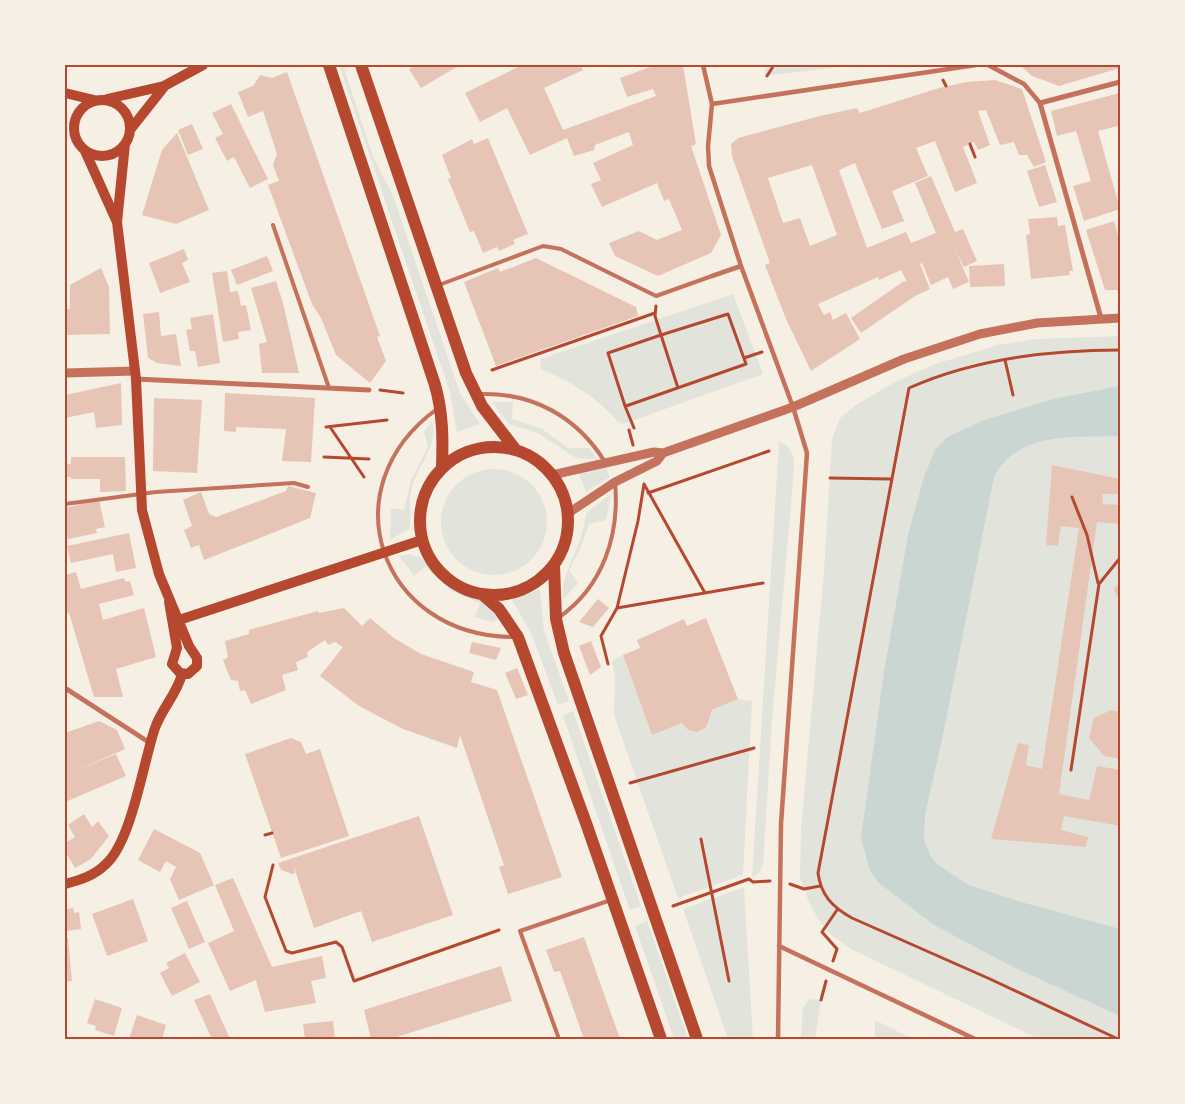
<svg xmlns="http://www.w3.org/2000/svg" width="1185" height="1104" font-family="'Asap Condensed',sans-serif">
  <rect width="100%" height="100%" fill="#f6efe4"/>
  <path fill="#e2e4dc" d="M339,65H343L373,157L392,193L460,393L480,424L457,432L450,392Z
    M766,65H855L764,76Z
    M733,294L763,374L623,424L618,422C594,395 573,383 541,369L540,359Z
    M1120,336V1039H1039L851,949L830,934L818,919L808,900L800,877L801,829L824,571L832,439L840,418L856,405L897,381L935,364L998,345L1036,339Z
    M492,402H513L512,419L542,429L568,448H590L597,459L576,458L538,433L509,424Z
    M432,421C439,445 418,465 412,487C408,501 412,515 409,529L390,540L391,508L404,510L411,480L428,447L424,432Z
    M779,442C792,445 795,458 794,470L772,720L763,865L759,873L752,878Z
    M606,468L610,477L586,492L579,474Z
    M441 522a53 53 0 1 1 106 0a53 53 0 1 1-106 0Z
    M611,494L606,520L589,524L581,547L569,570L578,583L564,599L562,591L565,577L581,537L587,512Z
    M409,554L421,558L455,588L480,598L500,619L492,622L475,617L480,603L453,592L425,567L414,576L399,556Z
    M540,589L544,631L569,701L558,705L532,635L512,600Z
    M623,655L652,735L682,723L688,730L699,732L708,727L712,710L738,699L752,701L743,875L678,898L614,715L615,677L612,661Z
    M573,711L641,906L630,910L563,716Z
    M744,887L753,1039H728L683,909Z
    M647,921L688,1039H674L635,926Z
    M809,999L821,1000L815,1039H801L803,1008Z
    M875,1020L913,1039H875Z"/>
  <path fill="#c9d6d2" d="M1120,386V436C1077,438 1017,430 994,477L943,735L925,815L924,840L931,857L938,865L969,885L1021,902L1120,929V1016L1009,965L934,925L879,883L870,871L861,838L884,672L908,535L924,477L935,450L946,438L984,420L1053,399Z"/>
  <path fill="#e6c5b7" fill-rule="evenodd" d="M416,65H460L421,88L409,69Z
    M522,65H580L583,70L544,88L563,130L656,96L653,89L627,97L620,78L656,65H683L696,144L691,146L721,235L711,253L658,276L615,256L609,243L639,231L657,240L682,230L669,199L664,201L657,183L602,207L591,184L601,180L593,163L633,145L629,132L595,145L594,150L574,156L567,138L530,155L507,108L480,122L465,93Z
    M1020,65H1120V68L1059,86L1032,76Z
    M287,72L380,336L377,337L386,361L370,383L336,355L321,318L312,304L268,185L279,181L273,165L277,154L263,111L248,117L238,92L253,86L260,75L272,78Z
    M995,80L1022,89L1046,162L1034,167L1027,155H1019L1014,142L1000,145L986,110L978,111L990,145L978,150L974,142L963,147L977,183L955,192L935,141L916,148L928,176L892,191L904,221L882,229L855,163L839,170L867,248L906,232L911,243L936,233L915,183L931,176L955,232L963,229L977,261L964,267L955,249L969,282L953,289L948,277L931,285L922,263L920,264L930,289L915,296L861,333L851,318L904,281L907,282L901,270L879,280L878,277L818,304L824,315L830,312L833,320L846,313L860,339L811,371L786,319L765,265L770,263L732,156L731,144L738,138L820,116L857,108L860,113L939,88L967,82ZM812,165L837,235L810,246L800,218L783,223L768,178Z
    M1120,93V132L1118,126L1098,131L1120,209L1084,221L1073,186L1091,181L1076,131L1057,136L1051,111Z
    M231,104L268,179L250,188L234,157L227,161L215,138L223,134L212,113Z
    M192,124L203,149L188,155L178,130Z
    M177,133L209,210L176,224L142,215L162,150Z
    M488,138L528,234L513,240L515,244L499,251L497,247L483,253L474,231L470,232L448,179L451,178L442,155L472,139L474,144Z
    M1045,165L1057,202L1039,207L1027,171Z
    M1057,217L1058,226L1065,225L1073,271H1069L1070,275L1031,279L1026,235L1030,234L1028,219Z
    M1114,221L1120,243V290H1105L1086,230Z
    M184,249L188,260L182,263L190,282L160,293L149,263Z
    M267,256L273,271L237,285L231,270Z
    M536,258L636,307L638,316L496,366L464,282L498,268L500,272Z
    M1004,264L1005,286L970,287L969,266Z
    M101,268L109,287L110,334L65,335V309H70V285Z
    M227,271L230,292L238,291L241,306L246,305L251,330L238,332L239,339L223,342L212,273Z
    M276,281L283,303L299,373H262L259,344L267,342L251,288Z
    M159,312L161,336L176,334L181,366L157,363L148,358L143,314Z
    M213,314L220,363L198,367L195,351H190L186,330L192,329L190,318Z
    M121,383L122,425L96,428L94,412L65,418V395Z
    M225,393L315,398L311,462L282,461L286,429L236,427V432L224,431Z
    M154,398L202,400L197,473L153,471Z
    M71,457H125L126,491L100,492V479H71V477H65V464H71Z
    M1052,465L1120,479V494H1102L1103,504L1120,505V524L1097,522L1059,794L1089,800L1097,766L1120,770V826L1064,816L1061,830L1088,837L1086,847L991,839L1018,743L1029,745L1026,765L1042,769L1079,528L1061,526L1058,546L1046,545Z
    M288,486L316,493L310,518L204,560L199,545L191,548L184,530L192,526L183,500L201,492L209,514L216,517L286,491Z
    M99,500L105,527L96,529L97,533L68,539L65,535V508Z
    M129,533L136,568L116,572L113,554L71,563L67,546Z
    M76,572L81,589L124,578L126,582L130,581L134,595L99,604L103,620L144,608L156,657L116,669L123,697H94L69,613L65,612V575Z
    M1120,581V602L1114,590Z
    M598,599L609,608L593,627L579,622Z
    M344,608L362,626L370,618L394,638L421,654L474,672L471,682L497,690L562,877L508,894L499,867L504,865L460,735L457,748L403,729L359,706L320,676L343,647L335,642L328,645L325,640L307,652L308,657L296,662L298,670L282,675L286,690L251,704L245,690L240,691L238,681L231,680L223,660L228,657L225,641L249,634V630L318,611L319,613Z
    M706,618L738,699L712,710L707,727L698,732L688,730L682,723L652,735L623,655L640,648L637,640L684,619L687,626Z
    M591,641L601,667L590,675L579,646Z
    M472,642L501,648L496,660L469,653Z
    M517,668L528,695L516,699L505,673Z
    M1111,710L1120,712V759L1104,756L1089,738L1094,718Z
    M99,721L117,730L125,749L73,772L116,754L126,776L65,802V733Z
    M291,738L301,742L306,754L320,749L349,836L281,858L245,754Z
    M84,814L92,827L98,821L109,836L91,859L75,868L65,851V843L75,837L68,825Z
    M419,816L453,915L372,942L361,911L314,928L293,864L295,873L292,874L281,870L278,863Z
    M154,829L200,853L214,885L179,900L170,879L176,867L166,861L160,872L138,860Z
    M233,878L272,967L322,956L326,978L311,981L316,1003L265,1012L256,980L230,991L208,943L234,931L215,885Z
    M133,899L148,941L107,956L92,914Z
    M187,901L205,942L189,949L171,908Z
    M73,908L74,913L79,912L81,929L65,931V909Z
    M584,937L598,977L620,1039H584L560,971L554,972L546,950Z
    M65,938H68L72,981L65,982Z
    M185,953L200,982L172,996L160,973L169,968L166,963Z
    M501,966L512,1001L390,1039H371L364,1010Z
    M210,994L230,1039H212L194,1000Z
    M95,999L122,1008L114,1036L95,1030L96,1026L87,1023Z
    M137,1015L166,1025L162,1039H129Z
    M333,1021L335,1039H305L303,1024Z"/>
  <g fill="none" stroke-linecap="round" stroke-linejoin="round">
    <path stroke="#b5482f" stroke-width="3" d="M767,76L774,65
      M943,80L946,86
      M970,144L975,157
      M656,306L655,316L661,335L608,353L625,406H626L746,364L728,314L661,335L678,388
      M744,358L762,352
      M1005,360L1013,395
      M492,370L655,313
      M380,390L403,393
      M625,406L634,428
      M326,427L387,420
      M330,427L364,477
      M629,430L633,445
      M324,457L369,459
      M830,478L891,479
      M648,493L769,451
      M1072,497L1087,535L1098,583
      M617,608L638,521L644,484L705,593
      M608,664L601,636L617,608L763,583
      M1071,770L1099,584L1120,558
      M630,783L754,748
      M265,835L272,833
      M701,839L729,981
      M273,865L265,897L286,951L292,953L336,942L342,947L354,981L499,930
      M790,884L804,889L820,886
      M673,906L749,879L753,882L770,881
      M833,961L837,949L822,932L837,910
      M821,1000L826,981
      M1118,1039L990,979L852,918C832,907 821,895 818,873L909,388C974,359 1049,350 1120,350"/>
    <path stroke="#c5725c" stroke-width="4" d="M273,225L329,388
      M439,285L543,246L561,249L656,296L712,276
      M479,394C533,392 577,417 605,462
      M437,409C328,488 380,637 514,637
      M65,504L156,492L294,483L308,487
      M558,618C603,587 620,535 615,482
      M559,1039L520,931L611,900"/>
    <path stroke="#c5725c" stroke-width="4.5" d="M703,65L712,104L708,146L709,166L741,266L793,407L807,453L781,824L778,1039
      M988,65L1024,84L1040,103
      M712,104L976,65
      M712,276L741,266
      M779,946L975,1039"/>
    <path stroke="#c5725c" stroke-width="5" d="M1101,318L1040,103L1120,82
      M136,379L369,390
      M65,688L150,743
      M65,1039H66"/>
    <path stroke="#c5725c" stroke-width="9" d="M65,373L135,371
      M552,475L654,452L663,453L793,407L904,359L980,334L1037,323L1120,318
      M567,514L615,482L657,461L663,453"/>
    <path stroke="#b5482f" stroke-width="10" d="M65,93L94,100
      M107,99L164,86L203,65
      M74 128a28 28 0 1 1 56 0a28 28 0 1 1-56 0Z
      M130,130L164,87
      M125,144L117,222L136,379L142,510L159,574L189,646L197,658V666L188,674L180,673L172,664L177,648L169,602
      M85,151L116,220
      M179,620L422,540
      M65,884C80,880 94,876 106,864C132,840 143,763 155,728C162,708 177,694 182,674"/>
    <path stroke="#b5482f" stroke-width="12" d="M329,65L435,385C443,413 443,439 442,467
      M361,65L466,373L482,406L515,449
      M420 521a74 74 0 1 1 148 0a74 74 0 1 1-148 0Z
      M554,565L556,619L564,653L697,1039
      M483,595L499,609L518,637L586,823L661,1039"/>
  </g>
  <rect width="1185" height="1104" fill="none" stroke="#f6efe4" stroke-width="132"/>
  <rect x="66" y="66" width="1053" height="972" fill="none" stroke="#b5482f" stroke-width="2"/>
</svg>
